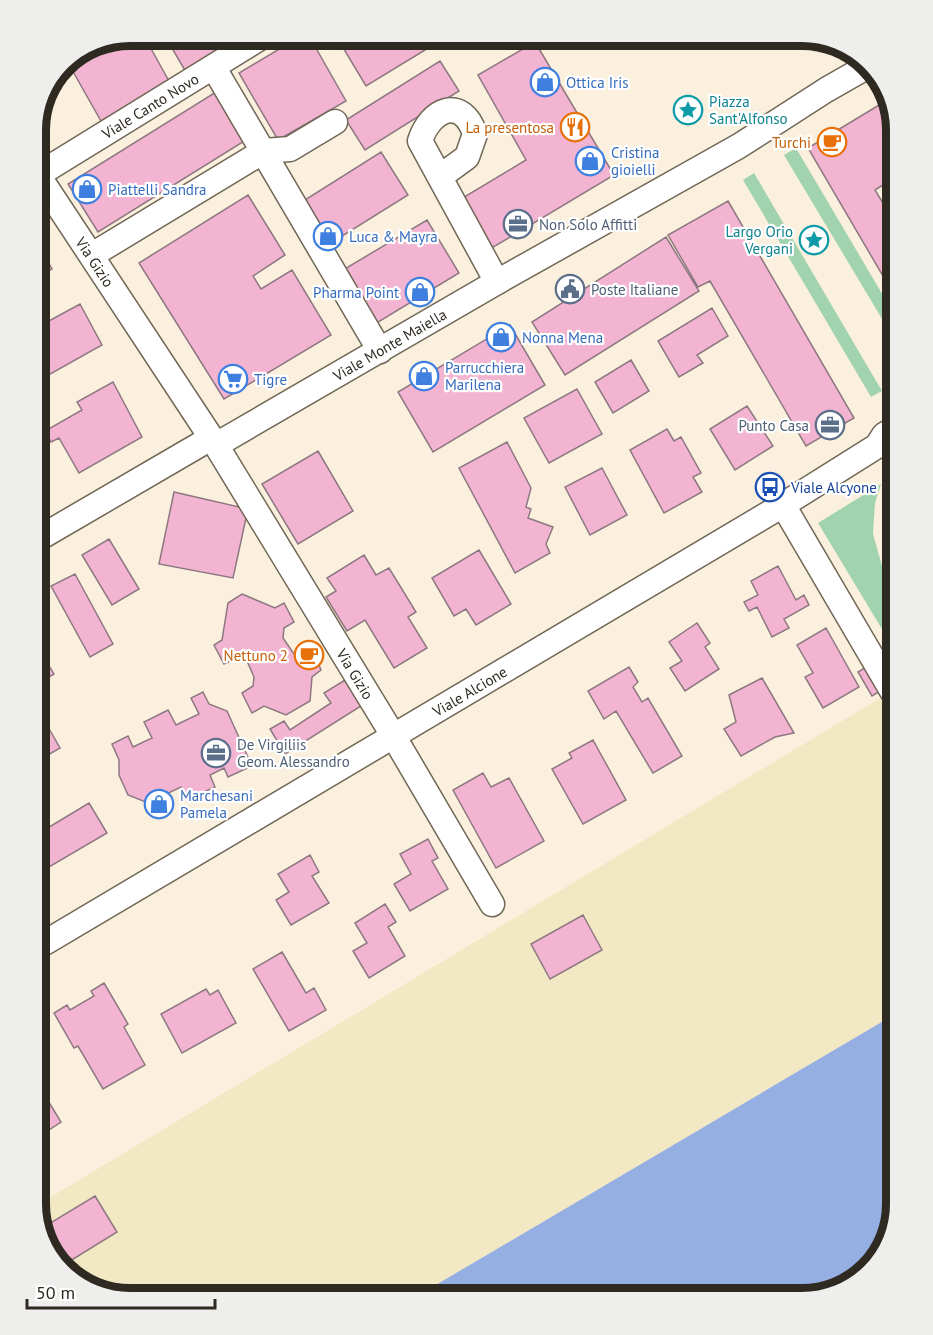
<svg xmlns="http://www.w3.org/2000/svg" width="933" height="1335" font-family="'PT Sans',sans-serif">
  <rect width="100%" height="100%" fill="#fbf0dd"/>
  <path fill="#a1d4ae" d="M796,148L897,319V344L784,155Z
    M754,173L882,391L871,397L743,180Z
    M881,484L875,503L873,534L882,566L897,589V654L818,523Z"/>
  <path fill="#f2e8c3" d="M897,688V1013L412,1299H125L78,1283L48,1251L36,1206Z"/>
  <path fill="#96afe3" d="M897,1013C897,1060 906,1220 883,1253C861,1285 838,1290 803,1299H412Z"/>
  <path fill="#f2b4d1" stroke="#8d7881" stroke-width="1.5" d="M130,36H144L170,83L101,121L67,61Z
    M165,36H252L187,74Z
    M301,36H309L346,101L278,140L239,73Z
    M336,36H423L430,47L366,86Z
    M535,42L614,175L490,249L461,199L526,160L478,75Z
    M440,61L459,91L365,150L346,120Z
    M216,92L246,140L98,232L68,184Z
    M889,99L897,130V176L875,190L897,226V300L808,148Z
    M40,117L46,129L36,135V124Z
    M381,152L408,195L323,248L297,205Z
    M248,195L285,255L253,276L261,289L292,270L331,335L224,399L139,263Z
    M728,201L854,418L806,446L710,281L698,287L668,235Z
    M427,220L459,273L375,324L343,270Z
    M666,237L699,291L565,375L532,322Z
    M36,240L52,269L36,278Z
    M80,304L102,345L36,382V328Z
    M712,308L728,336L697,355L703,363L679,377L658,341Z
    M510,325L545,385L433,452L398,392Z
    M631,360L649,391L613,413L595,382Z
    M113,382L142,437L79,473L59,438L51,442L45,431L82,410L77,402Z
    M577,389L602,434L549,463L524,418Z
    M747,406L773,446L735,470L710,429Z
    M667,429L674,441L681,437L701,473L693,477L702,492L664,513L630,450Z
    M507,442L531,488L526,507L531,509L528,518L553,527L546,544L550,553L515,573L459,468Z
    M318,451L353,511L298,544L262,484Z
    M602,468L627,515L590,535L565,487Z
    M174,492L248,509L233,578L159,564Z
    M109,539L139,589L112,605L82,555Z
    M479,550L511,604L476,625L466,609L454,616L432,578Z
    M364,555L376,575L389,568L416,612L408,617L427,648L394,668L365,620L347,631L326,597L336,591L327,578Z
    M778,566L796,600L804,595L809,605L784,619L789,628L772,637L757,607L749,611L744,602L758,595L751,581Z
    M75,574L113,644L90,657L51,586Z
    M242,594L275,608L284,603L294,622L284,628L283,638L294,654L302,657L313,650L321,670L312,677L310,701L286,715L264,706L252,713L242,693L253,686L254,677L247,661L236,658L224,664L214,645L222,640L228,603Z
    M697,623L710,643L705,647L719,669L685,691L670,668L682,661L669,642Z
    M826,628L859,687L823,708L805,677L813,673L797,645Z
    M36,645L54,674L36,685Z
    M871,664L885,688L872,696L858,672Z
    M629,667L638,682L633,687L642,702L648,698L682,756L653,773L616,711L604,719L588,691Z
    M762,678L794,733L775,737L741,756L724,729L736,722L729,695Z
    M345,680L361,706L285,754L270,729L284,721L290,730L331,703L324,693Z
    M203,692L209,704L227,711L252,766L228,777L224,768L210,775L215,787L187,800L181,787L164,795L171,808L152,816L146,802L128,795L119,775V760L112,744L128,736L133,747L152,738L144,722L168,710L176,725L199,714L191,698Z
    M40,713L60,748L36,762V715Z
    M593,740L626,800L583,824L552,769L572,758L569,753Z
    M483,773L491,787L509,778L544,841L496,868L453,790Z
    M89,803L107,833L49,867L36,846V835Z
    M428,839L438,858L432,861L448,889L410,911L394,884L411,874L400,854Z
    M310,855L319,872L312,876L329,903L291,925L276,900L289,892L278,874Z
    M385,904L396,922L388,927L405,956L369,978L353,951L367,943L355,923Z
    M583,915L602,950L550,979L531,944Z
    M282,952L306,993L314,988L326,1010L289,1031L253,969Z
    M104,983L128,1024L124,1027L145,1065L103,1089L78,1046L74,1048L54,1013L67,1005L70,1010L94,996L91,991Z
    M206,989L210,995L218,990L236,1023L182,1053L161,1014Z
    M39,1086L61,1122L46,1132L49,1137L36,1145V1088Z
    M95,1196L117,1232L62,1266L48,1251L42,1228Z"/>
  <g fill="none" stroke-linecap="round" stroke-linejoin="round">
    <g stroke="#706756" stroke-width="27">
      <g id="minor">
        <path d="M214,68L380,351"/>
        <path id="s1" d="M38,175L216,445L497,282L739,146L826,90L868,66"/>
        <path id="s2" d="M36,176L263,36"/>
        <path d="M441,176L467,157L475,134C462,95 430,109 420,141L497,282"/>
        <path d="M92,255L264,151L290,149L335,122"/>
        <path id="s3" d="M216,445L394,737L492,904"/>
        <path d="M783,505L892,691"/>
        <path d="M36,540L211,438"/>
        <path id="s4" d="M36,948L783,505L877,446L884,435L897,427"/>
      </g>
    </g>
    <use href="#minor" stroke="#fff" stroke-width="24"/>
  </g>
  <defs>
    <g id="shop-ring" transform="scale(1.5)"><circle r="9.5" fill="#fff" stroke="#3f7fe0" stroke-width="1.5"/><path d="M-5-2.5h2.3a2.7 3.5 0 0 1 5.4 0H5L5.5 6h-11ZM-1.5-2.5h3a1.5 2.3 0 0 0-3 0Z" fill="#3f7fe0"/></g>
    <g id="sight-ring" transform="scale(1.5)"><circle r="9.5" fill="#fff" stroke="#0f9aa8" stroke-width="1.5"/><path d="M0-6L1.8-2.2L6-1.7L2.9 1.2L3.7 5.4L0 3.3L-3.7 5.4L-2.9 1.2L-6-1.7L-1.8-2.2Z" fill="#0f9aa8"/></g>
    <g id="restaurant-ring" transform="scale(1.5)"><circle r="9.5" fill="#fff" stroke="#e8710a" stroke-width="1.5"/><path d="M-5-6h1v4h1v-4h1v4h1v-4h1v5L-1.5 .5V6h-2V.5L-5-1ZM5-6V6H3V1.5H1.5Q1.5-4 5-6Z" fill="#e8710a"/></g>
    <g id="cafe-ring" transform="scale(1.5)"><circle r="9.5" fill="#fff" stroke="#e8710a" stroke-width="1.5"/><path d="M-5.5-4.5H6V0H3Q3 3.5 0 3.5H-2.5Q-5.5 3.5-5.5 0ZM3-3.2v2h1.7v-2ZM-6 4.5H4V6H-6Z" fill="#e8710a"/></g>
    <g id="office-ring" transform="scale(1.5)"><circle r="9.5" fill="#fff" stroke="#5c6f8a" stroke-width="1.5"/><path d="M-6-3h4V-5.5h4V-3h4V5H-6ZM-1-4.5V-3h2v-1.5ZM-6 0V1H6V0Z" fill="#5c6f8a"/></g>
    <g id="civic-ring" transform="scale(1.5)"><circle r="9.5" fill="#fff" stroke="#5c6f8a" stroke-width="1.5"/><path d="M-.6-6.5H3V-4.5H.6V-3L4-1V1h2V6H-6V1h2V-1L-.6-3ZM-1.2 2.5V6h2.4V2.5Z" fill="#5c6f8a"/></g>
    <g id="supermarket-ring" transform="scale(1.5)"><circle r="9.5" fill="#fff" stroke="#3f7fe0" stroke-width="1.5"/><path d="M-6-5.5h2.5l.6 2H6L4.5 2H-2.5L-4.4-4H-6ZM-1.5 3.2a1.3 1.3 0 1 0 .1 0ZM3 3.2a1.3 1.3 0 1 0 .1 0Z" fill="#3f7fe0"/></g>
    <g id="bus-ring" transform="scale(1.5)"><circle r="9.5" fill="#fff" stroke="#1a4fb4" stroke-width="1.5"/><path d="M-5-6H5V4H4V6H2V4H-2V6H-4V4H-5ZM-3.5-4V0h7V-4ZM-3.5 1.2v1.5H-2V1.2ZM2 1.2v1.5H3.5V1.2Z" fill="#1a4fb4"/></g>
  </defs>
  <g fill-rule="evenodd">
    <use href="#shop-ring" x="545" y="82"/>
    <use href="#sight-ring" x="688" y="110"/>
    <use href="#restaurant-ring" x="575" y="127"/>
    <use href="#cafe-ring" x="832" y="142"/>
    <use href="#shop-ring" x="590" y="161"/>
    <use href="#shop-ring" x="87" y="189"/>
    <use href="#office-ring" x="518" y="224"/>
    <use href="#shop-ring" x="328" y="236"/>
    <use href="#sight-ring" x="814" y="240"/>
    <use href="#civic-ring" x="570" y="289"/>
    <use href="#shop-ring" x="420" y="292"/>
    <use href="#shop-ring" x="501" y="337"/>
    <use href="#shop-ring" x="424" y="376"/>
    <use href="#supermarket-ring" x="233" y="379"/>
    <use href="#office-ring" x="830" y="425"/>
    <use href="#bus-ring" x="770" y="487"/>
    <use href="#cafe-ring" x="309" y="655"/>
    <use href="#office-ring" x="216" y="753"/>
    <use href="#shop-ring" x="159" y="804"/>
  </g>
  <g text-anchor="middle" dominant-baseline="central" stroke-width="4.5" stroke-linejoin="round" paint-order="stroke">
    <g font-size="15" fill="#366cbe" stroke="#fff" text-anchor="start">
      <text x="566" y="82">Ottica Iris</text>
      <text x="611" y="152">Cristina<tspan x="611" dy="17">gioielli</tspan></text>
      <text x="108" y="189">Piattelli Sandra</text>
      <text x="349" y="236">Luca &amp; Mayra</text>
      <text x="399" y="292" text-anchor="end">Pharma Point</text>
      <text x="522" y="337">Nonna Mena</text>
      <text x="445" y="367">Parrucchiera<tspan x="445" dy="17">Marilena</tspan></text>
      <text x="254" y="379">Tigre</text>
      <text x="180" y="795">Marchesani<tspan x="180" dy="17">Pamela</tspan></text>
    </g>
    <g font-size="15" fill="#0d838f" stroke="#fff" text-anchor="start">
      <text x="709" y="101">Piazza<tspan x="709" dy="17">Sant'Alfonso</tspan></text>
      <text x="793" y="231" text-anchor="end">Largo Orio<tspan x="793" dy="17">Vergani</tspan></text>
    </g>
    <g font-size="15" fill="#2e2a22" stroke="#fff">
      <text stroke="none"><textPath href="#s2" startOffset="134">Viale Canto Novo</textPath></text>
      <text stroke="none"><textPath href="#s1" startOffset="104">Via Gizio</textPath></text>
      <text stroke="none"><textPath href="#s1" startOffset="524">Viale Monte Maiella</textPath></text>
      <text stroke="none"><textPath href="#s3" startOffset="268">Via Gizio</textPath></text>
      <text stroke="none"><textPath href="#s4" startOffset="504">Viale Alcione</textPath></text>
    </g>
    <g font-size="15" fill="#c56008" stroke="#fff" text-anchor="end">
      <text x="554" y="127">La presentosa</text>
      <text x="811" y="142">Turchi</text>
      <text x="288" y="655">Nettuno 2</text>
    </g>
    <g font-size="15" fill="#4e5e75" stroke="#fff" text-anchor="start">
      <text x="539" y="224">Non Solo Affitti</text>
      <text x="591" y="289">Poste Italiane</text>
      <text x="809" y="425" text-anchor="end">Punto Casa</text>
      <text x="237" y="744">De Virgiliis<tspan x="237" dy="17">Geom. Alessandro</tspan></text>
    </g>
    <g font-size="15" fill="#164399" stroke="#fff" text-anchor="start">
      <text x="791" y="487">Viale Alcyone</text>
    </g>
  </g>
  <path d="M0 0H933V1335H0ZM130 46H802A84 84 0 0 1 886 130V1204A84 84 0 0 1 802 1288H130A84 84 0 0 1 46 1204V130A84 84 0 0 1 130 46Z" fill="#eeeeed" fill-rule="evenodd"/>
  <path fill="none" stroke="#2e2a22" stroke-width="8" d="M130 46H802A84 84 0 0 1 886 130V1204A84 84 0 0 1 802 1288H130A84 84 0 0 1 46 1204V130A84 84 0 0 1 130 46Z"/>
  <path d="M27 1299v9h188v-9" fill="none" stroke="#2e2a22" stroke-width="3"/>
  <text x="36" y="1299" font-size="18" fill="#2e2a22" stroke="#ffffff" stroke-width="4.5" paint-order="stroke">50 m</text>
</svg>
